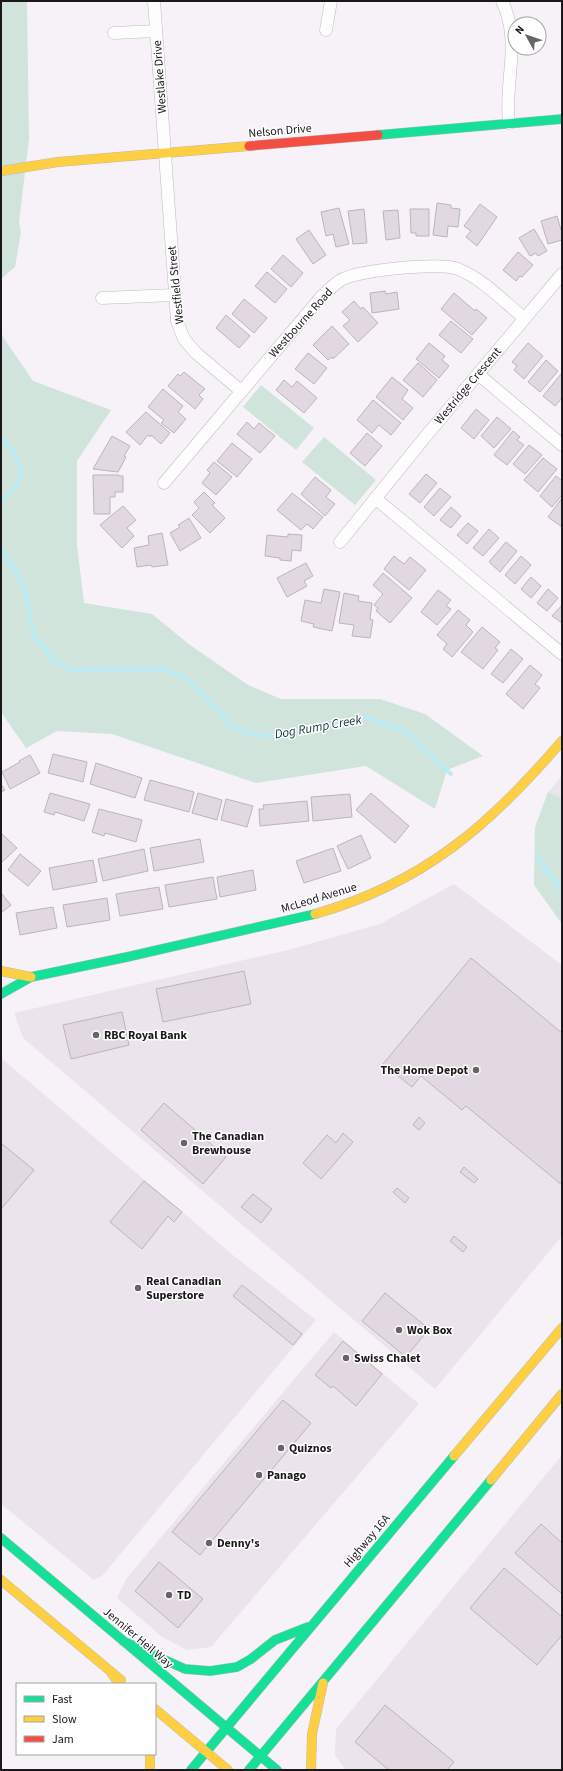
<svg xmlns="http://www.w3.org/2000/svg" width="563" height="1771" font-family="'Source Sans 3',sans-serif">
  <rect width="100%" height="100%" fill="#f6f2f7"/>
  <path fill="#ebe4ed" d="M562,776V798L548,792Z
    M454,884L562,965V1236L435,1389L23,1038L14,1013L288,950L380,924Z
    M1,1058L234,1256L316,1320L103,1575L94,1580L1,1504Z
    M334,1332L419,1404L211,1647L187,1650L162,1637L117,1598L126,1579Z
    M562,1455V1770H346L335,1755L336,1729Z"/>
  <path fill="#d0e4db" d="M1,1H27L29,139L19,222L21,232L15,267L1,279Z
    M1,334L33,381L111,410L77,461V545L84,603L152,614L190,645L248,685L281,699H380L425,714L483,756L447,770L435,809L366,766L256,783L112,734L57,731L26,748L1,712Z
    M261,385L314,428L296,450L243,407Z
    M324,437L376,480L355,505L302,462Z
    M548,792L562,798V924L534,885L535,827Z"/>
  <g fill="none" stroke-linecap="round" stroke-linejoin="round">
    <path stroke="#baebf4" stroke-width="4" d="M1,440L11,448L22,473L15,489L1,501
      M1,549L19,577L25,590L34,635L53,660L72,670L163,669L185,677L232,726L252,735L279,736L366,717L406,732L451,774
      M537,856L562,892"/>
  </g>
  <path fill="#e1d8e2" stroke="#b9b6b9" d="M437,203L451,205V208L460,209L458,227L448,226L447,237L433,235Z
    M480,204L497,217L477,246L466,237L471,231L464,226Z
    M339,208L349,244L336,247L333,234L326,236L321,212Z
    M364,209L367,243L353,244L348,211Z
    M410,209H429V236H416V233H411Z
    M398,210L400,238L386,240L383,211Z
    M557,216L562,233V240L548,244L541,221Z
    M534,229L547,251L538,256L536,253L530,256L519,238Z
    M309,230L326,255L313,264L296,239Z
    M518,252L533,265L522,277L520,276L516,281L503,270Z
    M283,255L303,273L291,287L271,269Z
    M267,272L287,289L275,303L255,286Z
    M385,291L386,294L397,292L399,309L372,313L370,293Z
    M454,293L475,311L476,309L487,318L472,335L441,309Z
    M244,299L267,318L254,333L232,314Z
    M354,301L361,309L363,307L378,323L358,342L343,326L350,320L342,312Z
    M226,315L250,336L239,348L216,328Z
    M451,321L473,339L461,353L439,335Z
    M332,326L349,344L333,359L332,357L328,360L313,345Z
    M429,343L445,356L442,360L449,366L439,378L416,359Z
    M528,343L543,356L524,379L514,370L517,366L512,362Z
    M308,353L327,368L314,384L295,369Z
    M546,360L558,371L540,392L528,382Z
    M418,363L437,380L423,397L403,380Z
    M184,372L205,389L199,395L203,399L195,409L168,386L178,374L180,376Z
    M562,373V398L555,406L543,396Z
    M392,377L408,390L402,399L413,408L403,420L376,397Z
    M284,380L292,387L297,381L317,398L304,413L276,390Z
    M163,389L183,406L178,412L186,419L174,433L161,423L164,420L148,407Z
    M373,400L401,423L391,435L379,425L372,433L357,420Z
    M476,409L489,420L474,439L461,428Z
    M146,412L170,433L161,444L151,435L150,437L148,435L140,445L126,432Z
    M497,417L511,429L494,448L481,436Z
    M247,422L254,429L259,423L275,436L260,453L237,434Z
    M513,431L520,437L517,440L524,445L507,465L494,455Z
    M367,433L382,446L365,466L350,453Z
    M112,436L130,446L124,456L126,457L118,472L93,469Z
    M232,443L252,459L237,477L217,461Z
    M529,445L542,455L525,474L513,464Z
    M543,458L557,469L538,492L524,480Z
    M214,462L232,477L216,495L202,483L210,473L207,470Z
    M426,474L437,483L420,503L409,494Z
    M93,475H119V476H123V492H115V497H110V514H94Z
    M556,476L562,481V495L552,507L540,496Z
    M315,477L331,490L326,497L335,504L325,516L301,494Z
    M440,488L451,497L434,516L424,507Z
    M204,492L215,503L212,505L225,518L210,533L192,515L199,508L194,502Z
    M292,493L323,517L313,529L307,524L301,530L277,510Z
    M562,498V527L548,517Z
    M123,506L136,520L127,528L134,536L122,548L100,525Z
    M451,507L461,516L451,528L440,520Z
    M189,518L201,538L180,551L170,533L180,527L178,525Z
    M468,523L478,531L467,544L457,535Z
    M489,529L499,538L483,556L473,548Z
    M162,533L168,565L152,567L151,565L137,567L134,548L149,545L148,536Z
    M288,534L302,535L301,551L292,550L291,561L280,560V558L265,556L267,535L288,537Z
    M506,542L517,551L500,572L489,562Z
    M394,556L404,564L410,557L426,570L409,590L384,569Z
    M521,556L531,565L515,584L505,575Z
    M306,563L313,576L304,581L307,586L287,597L277,578Z
    M383,573L412,598L390,623L376,611L378,608L374,605L383,594L373,585Z
    M531,577L541,586L531,598L521,589Z
    M324,589L340,592L332,631L313,627L314,624L301,621L305,600L321,603Z
    M548,589L558,598L547,611L537,603Z
    M438,590L451,600L446,606L451,609L437,625L421,612Z
    M344,593L359,596L358,601L372,603L370,619L373,620L370,638L352,636L354,625L339,623Z
    M562,605V623L552,616Z
    M458,610L470,620L466,625L473,632L452,657L443,649L447,644L437,635Z
    M482,627L500,642L495,648L498,650L483,669L461,652Z
    M511,649L523,659L503,683L491,674Z
    M530,665L542,675L535,684L540,688L523,709L506,694Z
    M53,754L87,762L83,782L48,773Z
    M30,755L40,773L10,789L2,772L20,762L19,761Z
    M96,763L142,778L135,798L90,784Z
    M150,780L194,792L189,812L144,800Z
    M1,784L5,790L1,792Z
    M50,793L90,804L84,821L55,812L54,815L44,812Z
    M198,793L222,800L217,820L192,813Z
    M371,793L409,826L395,843L356,810Z
    M350,794L352,817L313,821L311,797Z
    M226,799L253,806L247,827L221,820Z
    M307,801L309,821L260,826L259,809H264L263,805Z
    M99,809L142,820L136,842L105,833L104,836L92,832Z
    M1,833L17,848L1,863Z
    M361,835L371,858L348,869L337,846Z
    M200,839L204,862L154,871L150,848Z
    M333,848L341,871L304,883L296,861Z
    M144,849L148,871L103,881L98,859Z
    M20,854L41,871L28,886L8,870Z
    M93,860L97,882L53,890L49,868Z
    M253,870L256,890L220,897L217,877Z
    M213,877L217,899L169,907L165,885Z
    M159,887L163,909L120,916L116,894Z
    M1,893L11,905L1,913Z
    M107,898L110,920L67,927L63,905Z
    M53,907L57,928L20,935L16,913Z
    M471,958L562,1033V1185L466,1106L462,1110L421,1076L412,1087L383,1064Z
    M244,971L251,1004L163,1022L156,989Z
    M122,1012L129,1045L71,1059L63,1025Z
    M164,1103L226,1157L203,1184L141,1130Z
    M419,1117L425,1123L419,1130L413,1125Z
    M343,1133L353,1142L321,1179L303,1163L327,1135L336,1143Z
    M1,1143L34,1170L1,1209Z
    M464,1167L478,1179L474,1183L460,1172Z
    M144,1181L182,1212L174,1222L168,1216L142,1249L110,1222Z
    M397,1188L409,1198L405,1203L393,1192Z
    M253,1194L272,1209L261,1223L241,1207Z
    M454,1236L467,1247L463,1252L450,1241Z
    M242,1285L302,1334L293,1345L233,1296Z
    M385,1293L429,1329L406,1357L362,1321Z
    M343,1341L382,1374L356,1406L333,1386L331,1388L315,1375Z
    M283,1400L311,1423L200,1555L172,1532Z
    M541,1524L562,1543V1594L515,1553Z
    M159,1562L203,1599L178,1628L135,1591Z
    M504,1568L562,1617V1635L537,1665L470,1608Z
    M385,1705L454,1762L447,1770H389L355,1742Z"/>
  <g fill="none" stroke-linecap="round" stroke-linejoin="round">
    <g stroke="#bdbabe" stroke-width="13">
      <path id="street" d="M154,1L177,321L184,339L196,353L241,391
        M502,1C522,43 504,80 509,123
        M326,30L331,1
        M114,33L156,31
        M102,298L174,295
        M478,374L562,445
        M164,483L322,296C328,291 334,284 341,280C357,270 440,262 458,269C483,279 503,301 524,318
        M375,498L562,654
        M340,542L426,436L562,274"/>
    </g>
    <g stroke="#bdbabe" stroke-width="10">
      <path id="fast" d="M378,135L562,119
        M1,994L31,977L127,957L315,914
        M1,1538L277,1770
        M123,1641L185,1669L210,1671L237,1667L251,1659L275,1640L308,1627
        M191,1770L454,1456
        M249,1770L491,1480"/>
    </g>
    <g stroke="#bdbabe" stroke-width="10">
      <path id="slow" d="M1,171L58,162L249,146
        M315,914C424,883 490,825 562,741
        M1,971L31,977
        M454,1456L562,1328
        M491,1480L562,1394
        M1,1580L121,1680
        M110,1671L119,1684
        M155,1709L228,1770
        M150,1754V1770
        M311,1770L312,1734L323,1683"/>
    </g>
    <g stroke="#bdbabe" stroke-width="10">
      <path id="jam" d="M249,146L378,135"/>
    </g>
    <use href="#street" stroke="#fefdfe" stroke-width="12"/>
    <use href="#fast" stroke="#16e098" stroke-width="9"/>
    <use href="#slow" stroke="#ffcf43" stroke-width="9"/>
    <use href="#jam" stroke="#f24e42" stroke-width="9"/>
  </g>
  <g fill="#676467" stroke="#fff" stroke-width="1.5">
    <circle cx="96" cy="1035" r="4"/>
    <circle cx="476" cy="1070" r="4"/>
    <circle cx="184" cy="1143" r="4"/>
    <circle cx="138" cy="1288" r="4"/>
    <circle cx="399" cy="1330" r="4"/>
    <circle cx="346" cy="1358" r="4"/>
    <circle cx="281" cy="1448" r="4"/>
    <circle cx="259" cy="1475" r="4"/>
    <circle cx="209" cy="1543" r="4"/>
    <circle cx="169" cy="1595" r="4"/>
  </g>
  <g text-anchor="middle" dominant-baseline="central" stroke-width="3" stroke-linejoin="round" paint-order="stroke">
    <g font-size="12" fill="#1a181a" stroke="#fff">
      <text transform="translate(160 77) rotate(-94)">Westlake Drive</text>
      <text transform="translate(280 131) rotate(-5)">Nelson Drive</text>
      <text transform="translate(176 285) rotate(-96)">Westfield Street</text>
      <text transform="translate(301 323) rotate(-48)">Westbourne Road</text>
      <text transform="translate(468 386) rotate(-50)">Westridge Crescent</text>
      <text transform="translate(319 898) rotate(-17)">McLeod Avenue</text>
      <text transform="translate(367 1541) rotate(-50)">Highway 16A</text>
      <text transform="translate(138 1638) rotate(40)">Jennifer Heil Way</text>
    </g>
    <g font-size="12" font-weight="bold" fill="#1a181a" stroke="#fff" text-anchor="start">
      <text x="104" y="1035">RBC Royal Bank</text>
      <text x="468" y="1070" text-anchor="end">The Home Depot</text>
      <text x="192" y="1136">The Canadian<tspan x="192" dy="14">Brewhouse</tspan></text>
      <text x="146" y="1281">Real Canadian<tspan x="146" dy="14">Superstore</tspan></text>
      <text x="407" y="1330">Wok Box</text>
      <text x="354" y="1358">Swiss Chalet</text>
      <text x="289" y="1448">Quiznos</text>
      <text x="267" y="1475">Panago</text>
      <text x="217" y="1543">Denny's</text>
      <text x="177" y="1595">TD</text>
    </g>
    <g font-size="13" font-style="italic" fill="#14373c" stroke="#fff">
      <text transform="translate(318 727) rotate(-10)">Dog Rump Creek</text>
    </g>
  </g>
  <rect width="563" height="1771" fill="none" stroke="#1a181a" stroke-width="4"/>
  <rect x="16" y="1683" width="140" height="72" fill="#ffffff" stroke="#a3a3a3"/>
  <rect x="24" y="1696" width="20" height="6" fill="#16e098" stroke="#a3a3a3"/>
  <text x="52" y="1703" font-size="12" fill="#1a181a">Fast</text>
  <rect x="24" y="1716" width="20" height="6" fill="#ffcf43" stroke="#a3a3a3"/>
  <text x="52" y="1723" font-size="12" fill="#1a181a">Slow</text>
  <rect x="24" y="1736" width="20" height="6" fill="#f24e42" stroke="#a3a3a3"/>
  <text x="52" y="1743" font-size="12" fill="#1a181a">Jam</text>
  <g transform="translate(527 36) rotate(310)"><circle r="19" fill="#ffffff" stroke="#a3a3a3"/>
  <path d="M0-3L7 15L0 10L-7 15Z" fill="#676467"/>
  <text y="-6" font-size="11" font-weight="bold" text-anchor="middle" fill="#1a181a">N</text>
  </g>
</svg>
